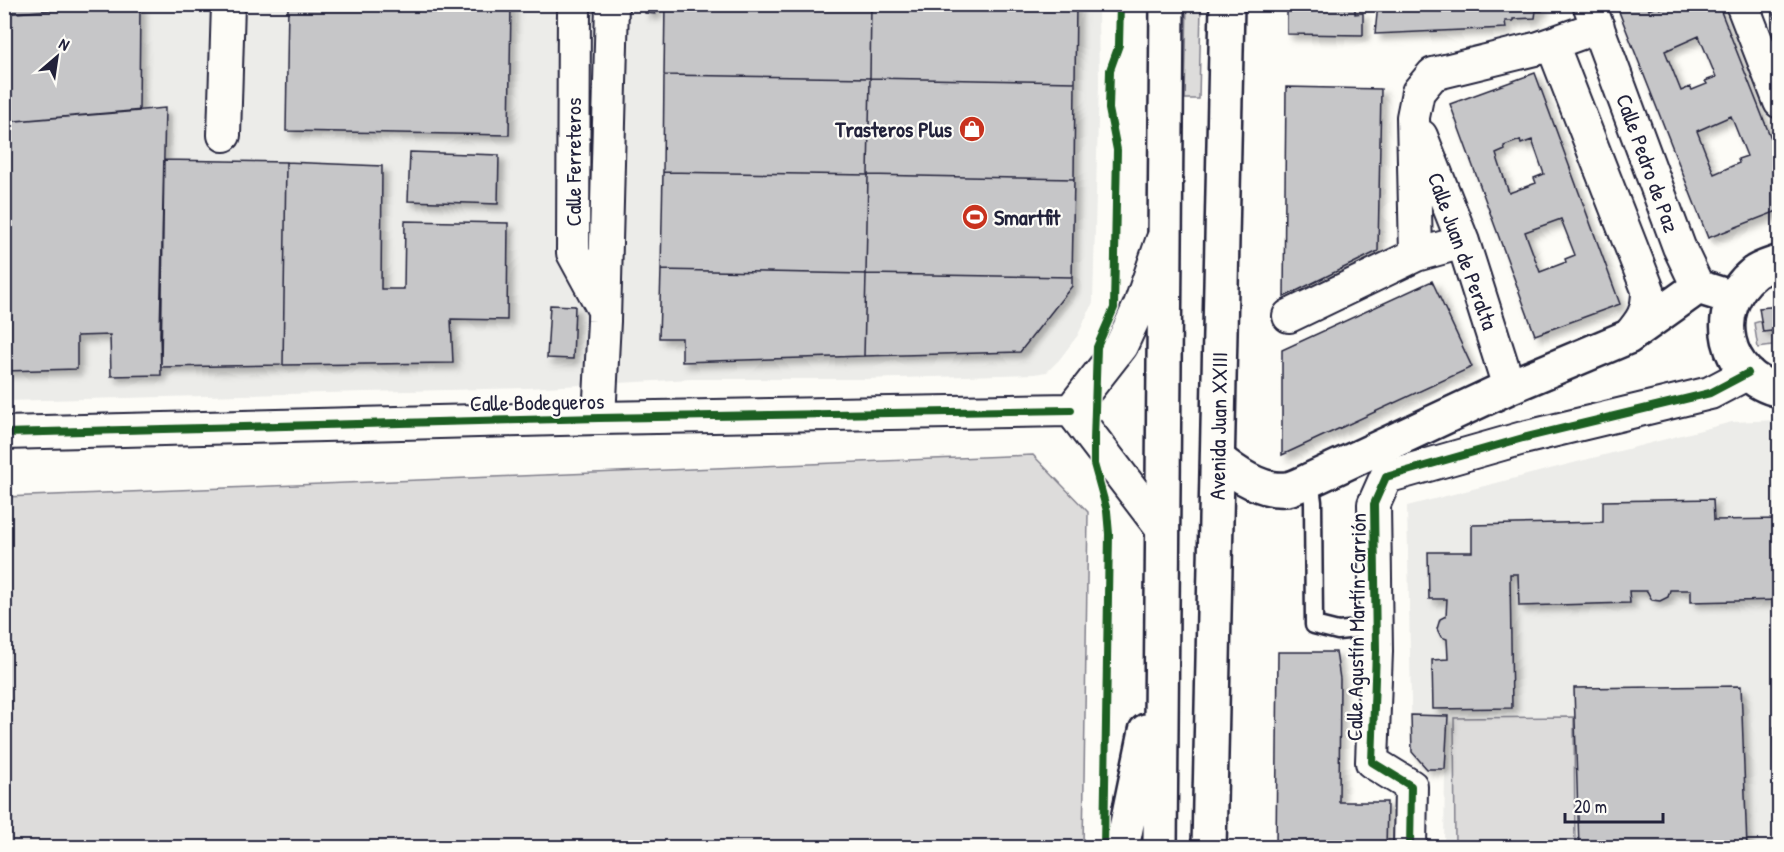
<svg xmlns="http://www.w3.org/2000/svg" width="1784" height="852" font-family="'Patrick Hand',sans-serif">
  <defs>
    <filter id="shadow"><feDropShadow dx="5.5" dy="5.5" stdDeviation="3" flood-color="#0004"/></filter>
  </defs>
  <rect width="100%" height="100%" fill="#fdfcf7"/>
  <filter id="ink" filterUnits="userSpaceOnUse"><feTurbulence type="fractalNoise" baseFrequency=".0167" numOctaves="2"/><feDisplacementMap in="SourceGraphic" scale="12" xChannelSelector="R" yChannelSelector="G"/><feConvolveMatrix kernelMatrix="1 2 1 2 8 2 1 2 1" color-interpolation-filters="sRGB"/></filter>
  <g filter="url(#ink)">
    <path fill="#ecece9" d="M4,5H1098L1099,84L1093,302L1078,335L1059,360L1047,372L1034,374L865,379H692L527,388L5,401Z
      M1779,420V847H1444L1445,770L1427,769L1412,752L1407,506L1732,422Z"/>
    <path fill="#dddcdb" stroke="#807f8b" stroke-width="1.5" d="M1187,5H1201L1199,99H1185Z
      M1761,321L1763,332L1779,330V345L1758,348L1754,323Z
      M1033,455L1088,512L1083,847H5V497Z
      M1574,717L1575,847H1455L1454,718Z
      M1773,727H1779V847H1775Z"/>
    <path fill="#c6c6c8" stroke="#22223b" stroke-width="1.5" fill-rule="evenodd" filter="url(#shadow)" d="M4,4H123L4,14Z
      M123,4H140L139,111L4,122V14Z
      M288,4H511L509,135L286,131Z
      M646,4H656L655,14L645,13Z
      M665,4H871L870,78L664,75Z
      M871,4H1076L1075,82L870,78Z
      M1287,4H1355V14L1363,13V35L1287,34Z
      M1378,4H1542V11H1536L1535,18L1513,19V21H1505L1506,28L1375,34Z
      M1616,4H1647L1649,10L1658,6L1660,9L1672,4H1718L1780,161V210L1708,238ZM1699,36L1716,77L1705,81L1707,84L1692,90L1690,87L1681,91L1665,51ZM1731,116L1747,156L1738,159L1739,163L1714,174L1697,131Z
      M1769,4H1780V30L1771,9Z
      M1535,73L1620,304L1535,335L1450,104ZM1520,140L1521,144L1532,140L1544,174L1534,178L1536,183L1509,193L1496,154L1505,150L1504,146ZM1561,219L1575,255L1565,259L1566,262L1540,272L1525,232Z
      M664,75L870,78L868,175L663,172Z
      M870,78L1075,82L1074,179L868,175Z
      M1286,87L1381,89L1378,251L1284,297Z
      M165,108L160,334L161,375L111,376L110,335L77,336V369L4,371V122Z
      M410,152L499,155L498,204L408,201Z
      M164,160L286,162L283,365L161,367Z
      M286,162L382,166L381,289H404L405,221L508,223L507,320L451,319L453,363L283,365Z
      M663,172L868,175L866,274L661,270Z
      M868,175L1074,179L1072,277L866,274Z
      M661,270L866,274L864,356L682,362V338H659Z
      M866,274L1072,277V286L1020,352L864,356Z
      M1432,281L1472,367L1282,455V350Z
      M550,305L575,306L573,359L547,358Z
      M1780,306V330L1763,332L1759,308Z
      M1713,499L1714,520L1780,519V600L1691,602V590H1670L1668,597L1660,601L1652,600L1647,591H1629L1630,603L1519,606L1518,574H1510L1512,708L1433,709L1432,660L1448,659L1447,639L1441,637L1437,629L1440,619L1446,616L1447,599H1429L1428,552H1472V525L1603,522V501Z
      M1278,652H1336L1340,679L1339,802H1387L1386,848H1276Z
      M1741,686L1747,848H1579L1574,688Z
      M1411,715L1448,716L1445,769H1427L1412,752Z"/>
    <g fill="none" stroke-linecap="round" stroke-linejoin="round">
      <g stroke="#22223b" stroke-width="21">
        <path id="service" d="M1310,480L1313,502L1314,625L1338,631L1376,627"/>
      </g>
      <g stroke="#22223b" stroke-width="36">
        <path id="minor" d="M574,4L573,253L604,310
          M1589,4L1679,247L1698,287
          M1742,4L1780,102
          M1552,44L1648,290C1648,313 1642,320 1628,337
          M224,135L228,4
          M1421,136L1463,242L1509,387
          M1416,255L1413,117L1418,92L1433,74L1539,48L1598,27
          M1289,316L1416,255L1463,242
          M1071,410L1121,346L1140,305L1162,241
          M1071,410L1162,529
          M599,418L604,321L612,4
          M4,433L599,418L1071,410
          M1410,848L1411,786L1372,762L1376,651L1374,504L1386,477L1523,438L1710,393L1748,373"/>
      </g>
      <g stroke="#22223b" stroke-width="38">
        <path id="tertiary" d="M1780,262C1772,265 1760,268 1754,273C1709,309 1724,378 1780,390
          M1218,459C1236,474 1262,492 1287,489C1294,488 1303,483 1310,480L1509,387L1628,337L1698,287L1733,298"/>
      </g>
      <g stroke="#22223b" stroke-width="38">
        <path id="primary" d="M1122,848L1146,731
          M1160,848L1167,4
          M1209,848L1227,4"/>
      </g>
      <use href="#service" stroke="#fdfcf7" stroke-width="16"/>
      <use href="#minor" stroke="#fdfcf7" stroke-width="32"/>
      <use href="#tertiary" stroke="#fdfcf7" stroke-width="33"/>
      <use href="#primary" stroke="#fdfcf7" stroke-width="33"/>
      <g stroke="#fdfcf7" stroke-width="11">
        <path id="cycleway" d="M4,433L599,418L1071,410
          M1104,848L1109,534L1107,511L1094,464V441L1097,347L1114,308L1117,150L1109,109L1110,70L1119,45L1120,4
          M1410,848L1411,786L1372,762L1376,651L1374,504L1386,477L1523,438L1710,393L1748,373"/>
      </g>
      <use href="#cycleway" stroke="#1b5e20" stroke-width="8"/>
    </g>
  </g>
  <defs>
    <g id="shop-disc" transform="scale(1.35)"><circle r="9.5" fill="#c8321e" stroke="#fdfcf7"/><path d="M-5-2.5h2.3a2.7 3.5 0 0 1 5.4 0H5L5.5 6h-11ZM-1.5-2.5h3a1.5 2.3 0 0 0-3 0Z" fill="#fff"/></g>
    <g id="stadium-disc" transform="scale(1.35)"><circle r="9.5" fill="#c8321e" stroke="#fdfcf7"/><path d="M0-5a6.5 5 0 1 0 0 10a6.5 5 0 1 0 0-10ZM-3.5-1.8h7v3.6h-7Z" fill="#fff"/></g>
  </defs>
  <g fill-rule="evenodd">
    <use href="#shop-disc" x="972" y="129"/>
    <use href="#stadium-disc" x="975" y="217"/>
  </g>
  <g text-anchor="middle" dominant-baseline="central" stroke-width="4.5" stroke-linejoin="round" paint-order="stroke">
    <g font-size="22" font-weight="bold" fill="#22223b" stroke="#fdfcf7" text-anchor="end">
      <text x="952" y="129">Trasteros Plus</text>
      <text x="994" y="217" text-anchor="start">Smartfit</text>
    </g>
    <g font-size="22" fill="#22223b" stroke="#fdfcf7">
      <text transform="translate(573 162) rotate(-90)">Calle Ferreteros</text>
      <text transform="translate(1648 163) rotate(70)">Calle Pedro de Paz</text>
      <text transform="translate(1463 251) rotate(70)">Calle Juan de Peralta</text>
      <text transform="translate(537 402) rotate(-1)">Calle Bodegueros</text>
      <text transform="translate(1218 426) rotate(-89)">Avenida Juan XXIII</text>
      <text transform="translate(1356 627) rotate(-89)">Calle Agustín Martín Carrión</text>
    </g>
  </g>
  <rect width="1784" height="852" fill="none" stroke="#fdfcf7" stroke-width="24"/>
  <rect x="12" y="12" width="1760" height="828" fill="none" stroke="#22223b" stroke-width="2" filter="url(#ink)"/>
  <g transform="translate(57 57) rotate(29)" stroke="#fdfcf7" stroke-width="4.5" paint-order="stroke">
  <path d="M0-4.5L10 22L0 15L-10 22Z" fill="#22223b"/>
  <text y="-9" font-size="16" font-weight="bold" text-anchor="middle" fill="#22223b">N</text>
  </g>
  <path d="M1565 813v9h98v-9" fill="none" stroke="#22223b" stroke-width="3"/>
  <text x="1574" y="813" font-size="18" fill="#22223b" stroke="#fdfcf7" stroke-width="4.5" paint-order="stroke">20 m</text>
</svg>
